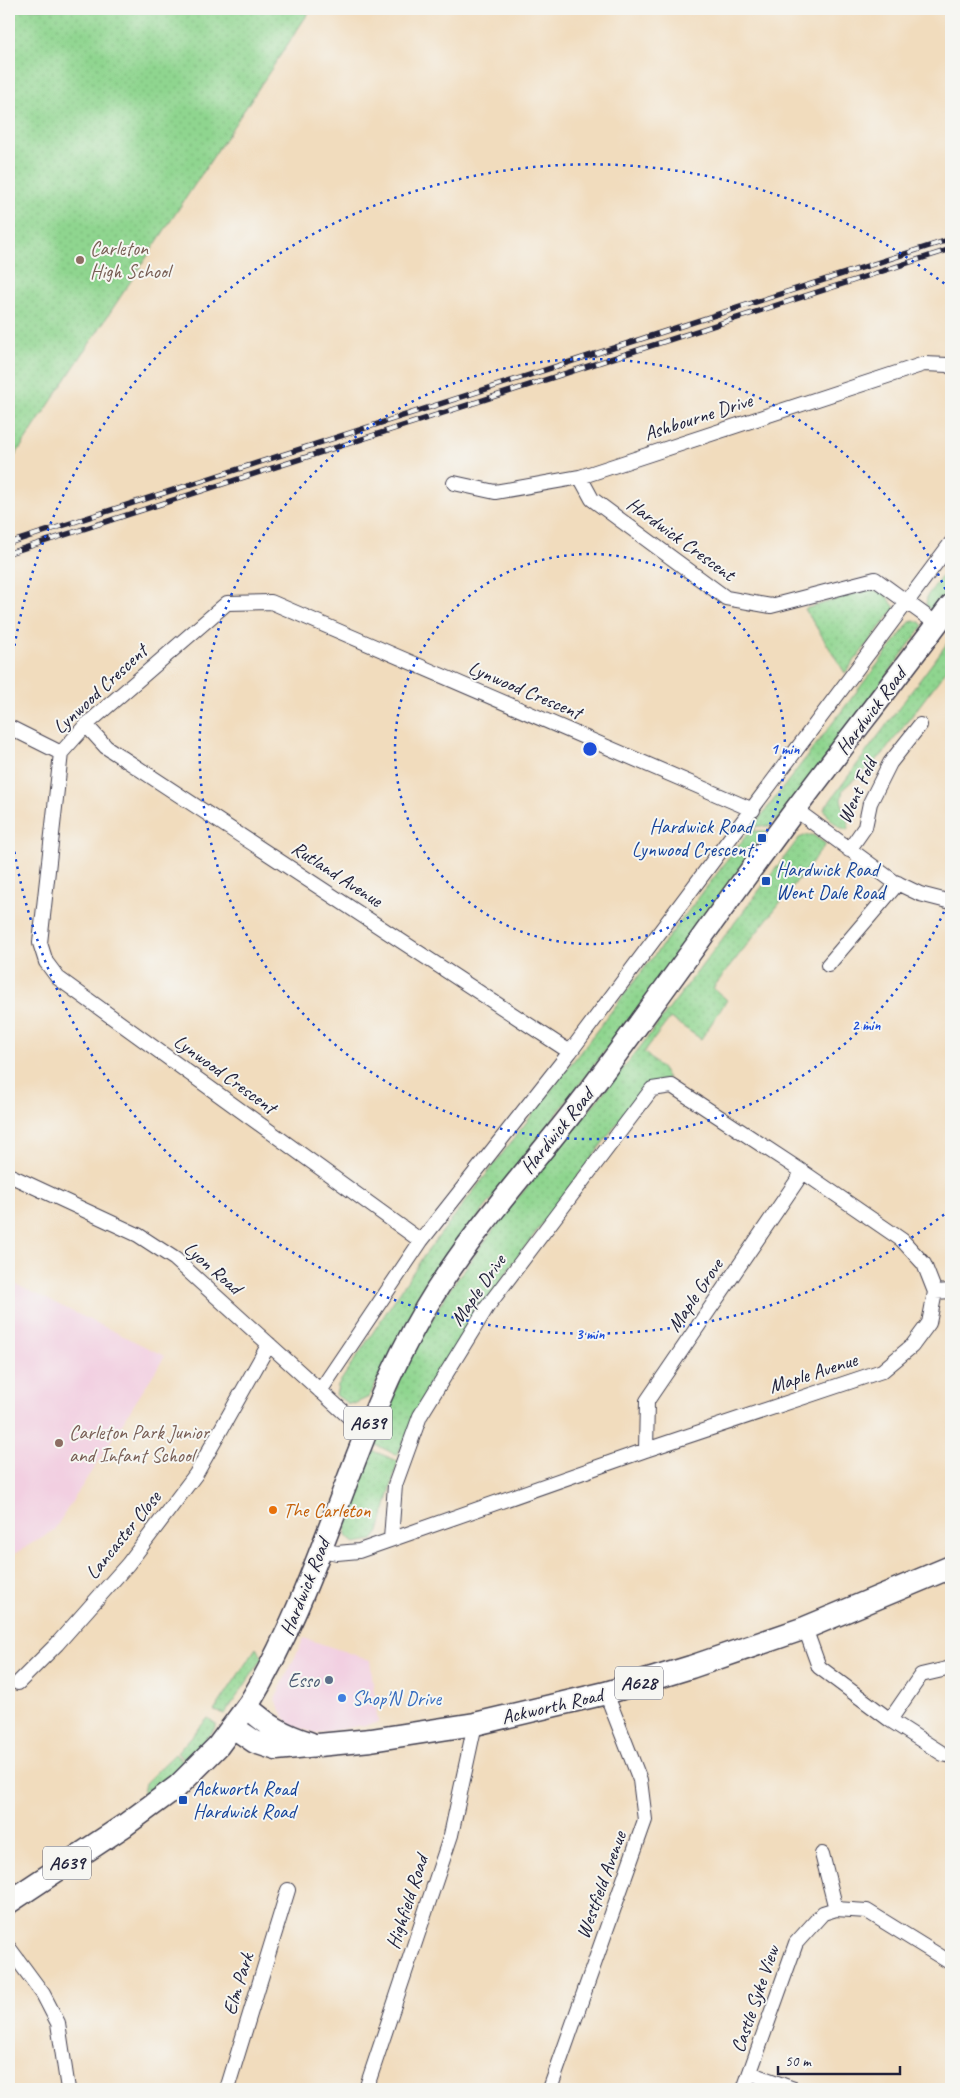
<svg xmlns="http://www.w3.org/2000/svg" width="960" height="2098" font-family="Caveat,sans-serif">
  <defs>
    <pattern id="grass-dots" width="8" height="8" patternUnits="userSpaceOnUse" patternTransform="scale(1.25)"><rect width="8" height="8" fill="#8fd58f"/><path d="M2 2h.1M6 6h.1" fill="none" stroke="#7bb77c" stroke-width="1.8" stroke-linecap="round"/></pattern>
  </defs>
  <rect width="100%" height="100%" fill="#f6f6f2"/>
  <filter id="ink" filterUnits="userSpaceOnUse"><feTurbulence type="fractalNoise" baseFrequency=".02" numOctaves="2"/><feDisplacementMap in="SourceGraphic" scale="10" xChannelSelector="R" yChannelSelector="G"/><feConvolveMatrix kernelMatrix="1 2 1 2 8 2 1 2 1" color-interpolation-filters="sRGB"/></filter>
  <filter id="wash" filterUnits="userSpaceOnUse"><feTurbulence type="fractalNoise" baseFrequency=".0096" numOctaves="4" result="noise"/><feDisplacementMap in="SourceGraphic" scale="20" xChannelSelector="R" yChannelSelector="G"/><feGaussianBlur stdDeviation="1.12" result="paint"/><feColorMatrix in="noise" values="0 0 0 0 0 0 0 0 0 0 0 0 0 0 0 0 0 1.4 0 .05"/><feComposite in="paint" operator="in"/></filter>
  <g filter="url(#wash)">
    <rect width="100%" height="100%" fill="#f1dcbd"/>
    <path fill="#f2cfe1" d="M9,1281L165,1356L54,1530L9,1557Z
      M304,1638L370,1660L378,1723L316,1733L292,1726L284,1717L275,1699Z"/>
    <path fill="url(#grass-dots)" stroke="#587c65" d="M9,9H311L9,465Z
      M951,564V591L937,609H929L926,605L927,596Z
      M870,589L885,593L895,608L845,673L805,609Z
      M914,621L920,622L923,626L779,822L775,819L769,826H756L754,831H768L755,846L759,849L472,1225L422,1295L369,1397L354,1404L347,1403L336,1395L338,1385L423,1257L910,622Z
      M951,638V664L882,755L843,789L841,800L849,825L847,830C835,826 830,819 824,809Z
      M807,835H813L826,844L713,988L727,1000L701,1039L670,1018L644,1052L661,1068L668,1078L645,1086L513,1263L432,1387L397,1455L374,1444L400,1378L445,1296L505,1214L641,1046L799,838Z
      M373,1451L398,1461L379,1532L373,1540L355,1543L346,1536V1527Z
      M256,1648L263,1658L225,1714L214,1711Z
      M208,1718L216,1724V1728L186,1761L177,1753Z
      M175,1754L185,1763L145,1801L142,1798L145,1783Z"/>
  </g>
  <g filter="url(#ink)">
    <g fill="none" stroke-linecap="round" stroke-linejoin="round">
      <g stroke="#413e4e" stroke-width="16">
        <path id="minor" d="M580,477L592,499L726,598L771,606L875,579L937,624
          M454,483L495,492L580,477L924,364L948,365L951,367
          M86,725L106,747L570,1052
          M9,727L61,753
          M796,810L893,881L920,894L951,902
          M849,850L865,827L870,803L890,763L920,725
          M828,965L898,883
          M9,1175L138,1235L175,1259L348,1416L368,1426
          M421,1241L58,978L46,962L40,943L61,753L86,725L227,603L271,602L753,810
          M935,1292L951,1291
          M320,1391L421,1241L570,1052L951,543
          M646,1450L647,1401L803,1172
          M321,1550L337,1553L359,1551L646,1450L882,1371L912,1346L929,1323L935,1292L924,1264L902,1240L803,1172L672,1086L652,1089L487,1307L420,1416L395,1485L391,1539
          M805,1628L819,1667L890,1720L943,1754L951,1756
          M18,1683L57,1644L128,1564L196,1474L269,1344
          M890,1720L921,1675L951,1668
          M822,1854L836,1909
          M9,1948L43,1994L58,2023L68,2089
          M750,2073L794,2089
          M227,2089L288,1890
          M366,2089L451,1835L475,1724
          M550,2089L645,1820L640,1780L606,1693
          M744,2089L796,1943L823,1913L836,1909L867,1911L951,1963"/>
      </g>
      <g stroke="#413e4e" stroke-width="24">
        <path id="primary" d="M247,1707C323,1582 351,1435 425,1309C473,1227 539,1159 596,1082C663,992 728,900 795,810C847,741 900,674 951,605"/>
      </g>
      <g stroke="#413e4e" stroke-width="25">
        <path id="trunk" d="M233,1727L255,1742L276,1749L371,1740L475,1724L606,1693L691,1667L805,1628L951,1567
          M9,1902L125,1825L178,1786L218,1746L247,1707C269,1726 281,1734 309,1743"/>
      </g>
      <use href="#minor" stroke="#fff" stroke-width="14"/>
      <use href="#primary" stroke="#fff" stroke-width="21"/>
      <use href="#trunk" stroke="#fff" stroke-width="22"/>
      <g stroke="#22223b" stroke-width="5.5">
        <path id="rail" d="M9,543L951,239
          M9,553L951,249"/>
      </g>
      <use href="#rail" stroke="#f6f6f2" stroke-width="4" stroke-dasharray="11" stroke-linecap="butt"/>
    </g>
  </g>
  <g fill="none" stroke="#1d4ed8" stroke-width="2.5" stroke-dasharray="2.5 5">
    <circle cx="590" cy="749" r="195"/>
    <path d="M950 898A390 390 0 1 1 950 600"/>
    <path d="M950 1210A585 585 0 0 1 9 815M9 683A585 585 0 0 1 950 288"/>
  </g>
  <g fill="#8d6e63" stroke="#f6f6f2" stroke-width="2">
    <circle cx="80" cy="260" r="5"/>
    <circle cx="59" cy="1443" r="5"/>
  </g>
  <g fill="#1a4fb4" stroke="#f6f6f2" stroke-width="2">
    <rect x="757" y="833" width="10" height="10" rx="2.5"/>
    <rect x="761" y="876" width="10" height="10" rx="2.5"/>
    <rect x="178" y="1795" width="10" height="10" rx="2.5"/>
  </g>
  <circle fill="#e8710a" stroke="#f6f6f2" stroke-width="2" cx="273" cy="1510" r="5"/>
  <circle fill="#5c6f8a" stroke="#f6f6f2" stroke-width="2" cx="329" cy="1680" r="5"/>
  <circle fill="#3f7fe0" stroke="#f6f6f2" stroke-width="2" cx="342" cy="1698" r="5"/>
  <g text-anchor="middle" dominant-baseline="central" stroke-width="4" stroke-linejoin="round" paint-order="stroke">
    <g fill="#f6f6f2" stroke="#626272" stroke-width="1">
      <rect x="344" y="1406.5" width="48" height="33" rx="4"/>
      <rect x="615" y="1666.5" width="48" height="33" rx="4"/>
      <rect x="43" y="1846.5" width="48" height="33" rx="4"/>
    </g>
    <g font-size="19" font-weight="bold" fill="#22223b">
      <text x="368" y="1423">A639</text>
      <text x="639" y="1683">A628</text>
      <text x="67" y="1863">A639</text>
    </g>
    <g font-size="20" fill="#785e54" stroke="#f6f6f2" text-anchor="start">
      <text x="90" y="248">Carleton<tspan x="90" dy="23">High School</tspan></text>
      <text x="69" y="1432">Carleton Park Junior<tspan x="69" dy="23">and Infant School</tspan></text>
    </g>
    <g font-size="20" fill="#22223b" stroke="#f6f6f2">
      <text transform="translate(698 417) rotate(-18)">Ashbourne Drive</text>
      <text transform="translate(681 539) rotate(36)">Hardwick Crescent</text>
      <text transform="translate(100 689) rotate(-43)">Lynwood Crescent</text>
      <text transform="translate(525 690) rotate(23)">Lynwood Crescent</text>
      <text transform="translate(871 711) rotate(-53)">Hardwick Road</text>
      <text transform="translate(857 791) rotate(-66)">Went Fold</text>
      <text transform="translate(337 874) rotate(33)">Rutland Avenue</text>
      <text transform="translate(225 1074) rotate(36)">Lynwood Crescent</text>
      <text transform="translate(557 1131) rotate(-51)">Hardwick Road</text>
      <text transform="translate(213 1268) rotate(41)">Lyon Road</text>
      <text transform="translate(478 1290) rotate(-55)">Maple Drive</text>
      <text transform="translate(695 1295) rotate(-56)">Maple Grove</text>
      <text transform="translate(813 1373) rotate(-18)">Maple Avenue</text>
      <text transform="translate(123 1535) rotate(-51)">Lancaster Close</text>
      <text transform="translate(305 1587) rotate(-68)">Hardwick Road</text>
      <text transform="translate(552 1706) rotate(-13)">Ackworth Road</text>
      <text transform="translate(601 1885) rotate(-70)">Westfield Avenue</text>
      <text transform="translate(407 1902) rotate(-72)">Highfield Road</text>
      <text transform="translate(238 1984) rotate(-73)">Elm Park</text>
      <text transform="translate(755 1999) rotate(-71)">Castle Syke View</text>
    </g>
    <g font-size="20" fill="#164399" stroke="#f6f6f2" text-anchor="start">
      <text x="752" y="826" text-anchor="end">Hardwick Road<tspan x="752" dy="23">Lynwood Crescent</tspan></text>
      <text x="776" y="869">Hardwick Road<tspan x="776" dy="23">Went Dale Road</tspan></text>
      <text x="193" y="1788">Ackworth Road<tspan x="193" dy="23">Hardwick Road</tspan></text>
    </g>
    <g font-size="20" fill="#c56008" stroke="#f6f6f2" text-anchor="start">
      <text x="283" y="1510">The Carleton</text>
    </g>
    <g font-size="20" fill="#4e5e75" stroke="#f6f6f2" text-anchor="end">
      <text x="319" y="1680">Esso</text>
    </g>
    <g font-size="20" fill="#366cbe" stroke="#f6f6f2" text-anchor="start">
      <text x="352" y="1698">Shop'N Drive</text>
    </g>
  </g>
  <circle cx="590" cy="749" r="8" fill="#1d4ed8" stroke="#f6f6f2" stroke-width="2.5"/>
  <g font-size="15" text-anchor="middle" font-weight="bold" fill="#1d4ed8" stroke="#f6f6f2" stroke-width="4" stroke-linejoin="round" paint-order="stroke">
    <text x="785" y="754">1 min</text>
    <text x="866" y="1030">2 min</text>
    <text x="590" y="1339">3 min</text>
  </g>
  <rect width="960" height="2098" fill="none" stroke="#f6f6f2" stroke-width="30"/>
  <path d="M778 2066v8h122v-8" fill="none" stroke="#22223b" stroke-width="2.5"/>
  <text x="785" y="2066" font-size="15" fill="#22223b" stroke="#f6f6f2" stroke-width="4" paint-order="stroke">50 m</text>
</svg>
